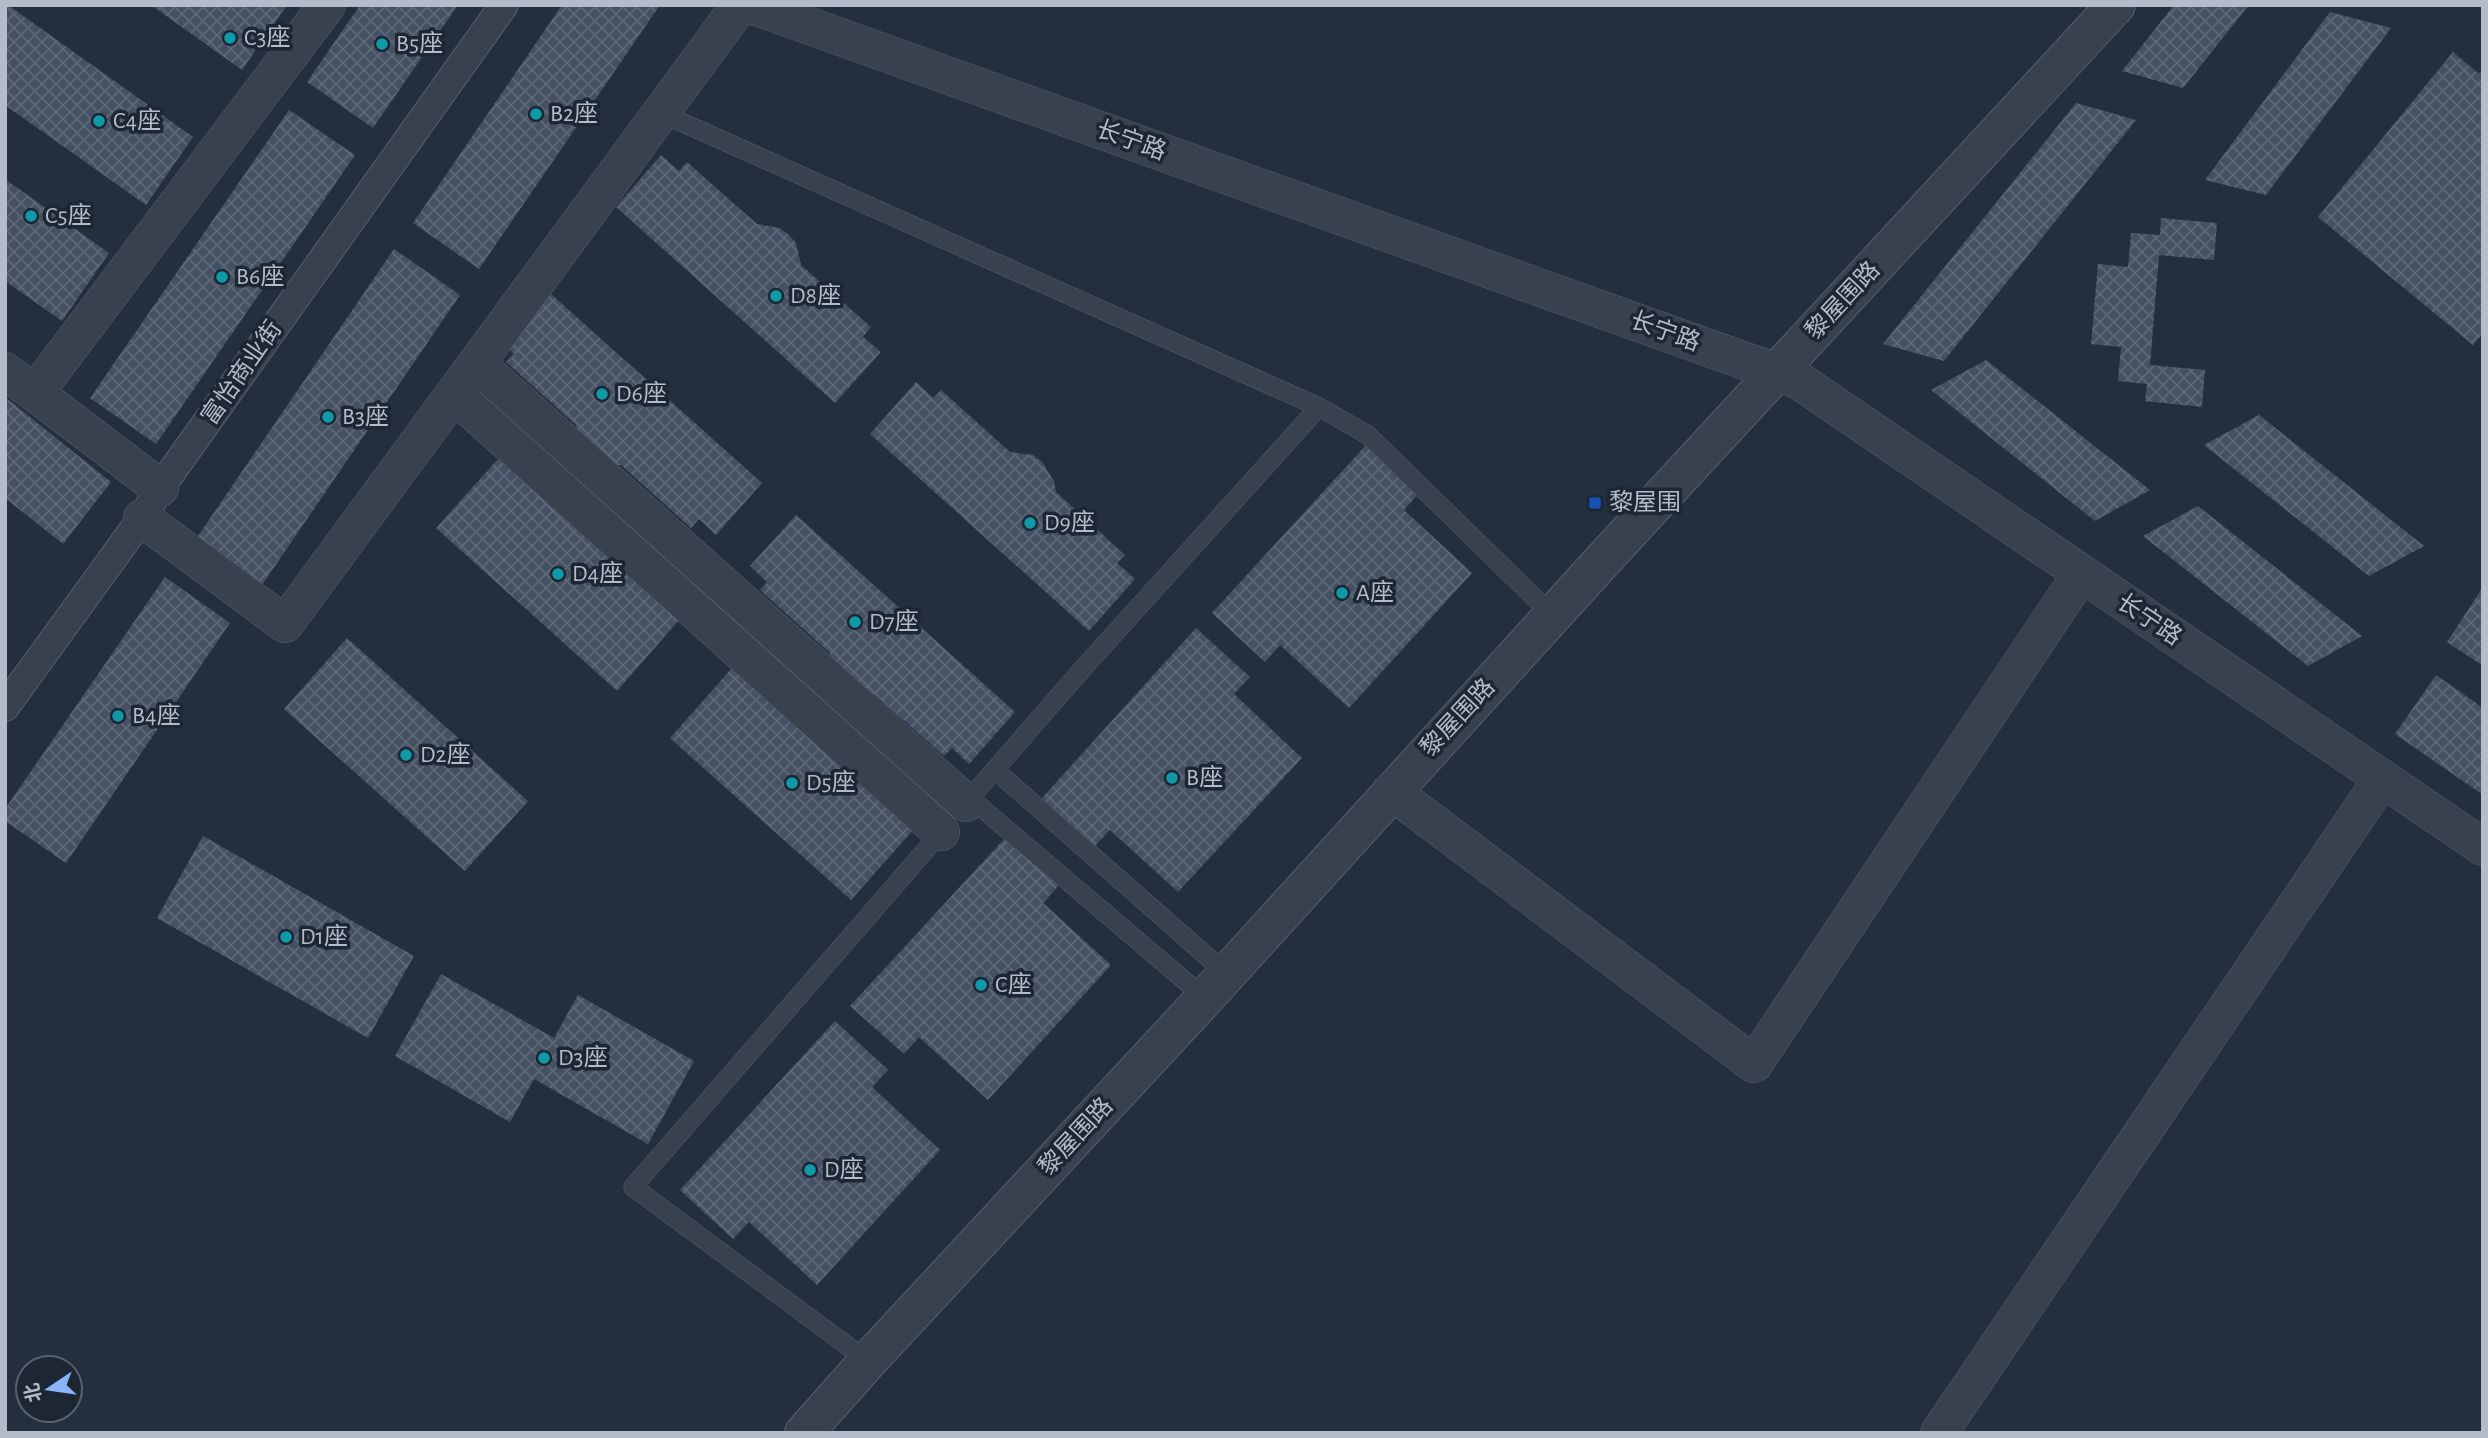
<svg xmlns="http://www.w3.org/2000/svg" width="2488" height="1438" font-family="'Alegreya Sans','Noto Sans SC',sans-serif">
  <defs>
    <pattern id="building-cross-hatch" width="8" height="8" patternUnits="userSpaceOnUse" patternTransform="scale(1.75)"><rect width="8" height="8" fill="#455162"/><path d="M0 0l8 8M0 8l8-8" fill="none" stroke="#5d6877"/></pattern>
  </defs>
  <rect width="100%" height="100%" fill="#242f3e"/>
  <path fill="url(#building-cross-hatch)" d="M5,5H8L193,137L146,205L5,105Z
    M151,5H287L242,70Z
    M360,5H458L373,128L307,82Z
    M562,5H660L479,269L413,223Z
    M2174,5H2249L2183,88L2122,71Z
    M2330,12L2391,28L2266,195L2205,180Z
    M2453,52L2478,73L2483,72V333L2473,345L2318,217Z
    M2076,103L2136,120L1944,361L1883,344Z
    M289,110L355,155L156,444L90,398Z
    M661,155L679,171L687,162L757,224L779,228L788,234L796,243L801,265L871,327L863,337L881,352L835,403L616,207Z
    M5,179L109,253L62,321L5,281Z
    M2161,218L2217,223L2214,260L2159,255L2150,365L2205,370L2202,407L2145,401L2147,384L2118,381L2121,347L2091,344L2098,264L2128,267L2131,233L2160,235Z
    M394,249L460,295L262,585L196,539Z
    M542,286L762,483L716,535L699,519L691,528L621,465H609L577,436L576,425L506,362L514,354L497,338Z
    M1986,360L2150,490L2095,521L1931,390Z
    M916,382L933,398L941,390L1010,452L1033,455L1042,462L1054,481L1056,492L1125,555L1117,563L1135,579L1089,631L870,434Z
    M5,397L111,482L63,544L5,498Z
    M2259,415L2424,546L2369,576L2204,445Z
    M1367,444L1420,492L1404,510L1472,573L1349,708L1280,645L1265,662L1212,613Z
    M499,458L679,620L617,691L436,528Z
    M2198,506L2362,636L2308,666L2143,536Z
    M796,515L1015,712L969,764L952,748L944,756L874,694H863L831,665L830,653L760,590L767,582L750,566Z
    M165,577L230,623L66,863L5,821V809Z
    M2483,587V666L2447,642Z
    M1196,628L1250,677L1234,694L1302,758L1178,892L1110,830L1094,847L1042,798Z
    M347,638L528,801L465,871L284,709Z
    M733,667L914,829L851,900L670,738Z
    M2436,675L2483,708V795L2395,734Z
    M203,836L414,956L368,1038L157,918Z
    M1006,837L1059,885L1043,903L1111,965L988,1100L919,1037L904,1054L850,1006Z
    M441,974L554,1038L578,995L694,1061L648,1144L534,1079L510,1122L395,1056Z
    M835,1021L888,1070L872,1087L940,1150L817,1285L749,1222L733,1239L680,1190Z"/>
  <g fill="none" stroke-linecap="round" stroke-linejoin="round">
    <g stroke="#565f6c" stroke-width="19">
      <path id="service" d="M661,113L1319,407L1368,435L1552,615
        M995,770L1227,974
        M970,798L1205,998
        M964,805L1078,674L1319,407
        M868,1361L633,1187L944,829"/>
    </g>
    <g stroke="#565f6c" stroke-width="30">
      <path id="pedestrian" d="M5,707L142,518L160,488L504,5"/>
    </g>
    <g stroke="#565f6c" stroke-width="38">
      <path id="minor" d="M751,5L1798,380L2483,847
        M477,364L966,803
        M5,371L35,393
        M455,395L941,832
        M160,488L35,393L327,5
        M142,518L285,624L740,5
        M1391,791L1754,1064L2081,574
        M1939,1433L2382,779"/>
    </g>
    <g stroke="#565f6c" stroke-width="40">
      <path id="tertiary" d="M804,1433L868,1361L1205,998L1604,559L2116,5"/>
    </g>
    <use href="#service" stroke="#38414e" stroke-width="18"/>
    <use href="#pedestrian" stroke="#38414e" stroke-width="28"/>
    <use href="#minor" stroke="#38414e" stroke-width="37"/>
    <use href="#tertiary" stroke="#38414e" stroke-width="38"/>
  </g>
  <g fill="#0f9aa8" stroke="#1d2633" stroke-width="2.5">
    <circle cx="230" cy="38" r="7"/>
    <circle cx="382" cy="44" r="7"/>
    <circle cx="536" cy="114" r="7"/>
    <circle cx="99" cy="121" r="7"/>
    <circle cx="31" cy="216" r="7"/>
    <circle cx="222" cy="277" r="7"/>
    <circle cx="776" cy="296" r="7"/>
    <circle cx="602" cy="394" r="7"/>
    <circle cx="328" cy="417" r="7"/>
    <circle cx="1030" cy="523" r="7"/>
    <circle cx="558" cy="574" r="7"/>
    <circle cx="1342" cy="593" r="7"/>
    <circle cx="855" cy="622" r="7"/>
    <circle cx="118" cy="716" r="7"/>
    <circle cx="406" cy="755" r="7"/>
    <circle cx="1172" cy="778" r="7"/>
    <circle cx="792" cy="783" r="7"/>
    <circle cx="286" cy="937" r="7"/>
    <circle cx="981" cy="985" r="7"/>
    <circle cx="544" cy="1058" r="7"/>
    <circle cx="810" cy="1170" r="7"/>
  </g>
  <rect fill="#1a4fb4" stroke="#1d2633" stroke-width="2.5" x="1588" y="496" width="14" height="14" rx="3.5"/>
  <g text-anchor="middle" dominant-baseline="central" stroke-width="7" stroke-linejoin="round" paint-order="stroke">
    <g font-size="24" fill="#b4bcc9" stroke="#1d2633" text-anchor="start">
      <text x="244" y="38">C3座</text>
      <text x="396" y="44">B5座</text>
      <text x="550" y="114">B2座</text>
      <text x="113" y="121">C4座</text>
      <text x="45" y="216">C5座</text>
      <text x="236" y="277">B6座</text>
      <text x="790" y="296">D8座</text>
      <text x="616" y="394">D6座</text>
      <text x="342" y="417">B3座</text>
      <text x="1609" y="503">黎屋围</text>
      <text x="1044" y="523">D9座</text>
      <text x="572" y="574">D4座</text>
      <text x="1356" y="593">A座</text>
      <text x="869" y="622">D7座</text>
      <text x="132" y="716">B4座</text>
      <text x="420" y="755">D2座</text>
      <text x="1186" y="778">B座</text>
      <text x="806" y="783">D5座</text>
      <text x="300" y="937">D1座</text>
      <text x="995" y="985">C座</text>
      <text x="558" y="1058">D3座</text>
      <text x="824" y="1170">D座</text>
    </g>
    <g font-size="24" fill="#b4bcc9" stroke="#1d2633">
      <text transform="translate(1131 141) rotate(20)">长宁路</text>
      <text transform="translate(1843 301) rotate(-47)">黎屋围路</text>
      <text transform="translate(1665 332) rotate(20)">长宁路</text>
      <text transform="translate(242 373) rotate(-55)">富怡商业街</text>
      <text transform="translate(2149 620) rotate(34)">长宁路</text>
      <text transform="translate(1458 718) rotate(-47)">黎屋围路</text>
      <text transform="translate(1076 1137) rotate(-47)">黎屋围路</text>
    </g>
  </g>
  <rect width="2488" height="1438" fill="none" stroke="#b4bcc9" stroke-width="14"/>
  <g transform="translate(49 1389) rotate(257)"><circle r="33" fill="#1d2633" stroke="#59626f" stroke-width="2"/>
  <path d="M0-5L12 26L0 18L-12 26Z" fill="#8ab4f8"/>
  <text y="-10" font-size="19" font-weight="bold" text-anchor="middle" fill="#b4bcc9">北</text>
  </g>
</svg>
